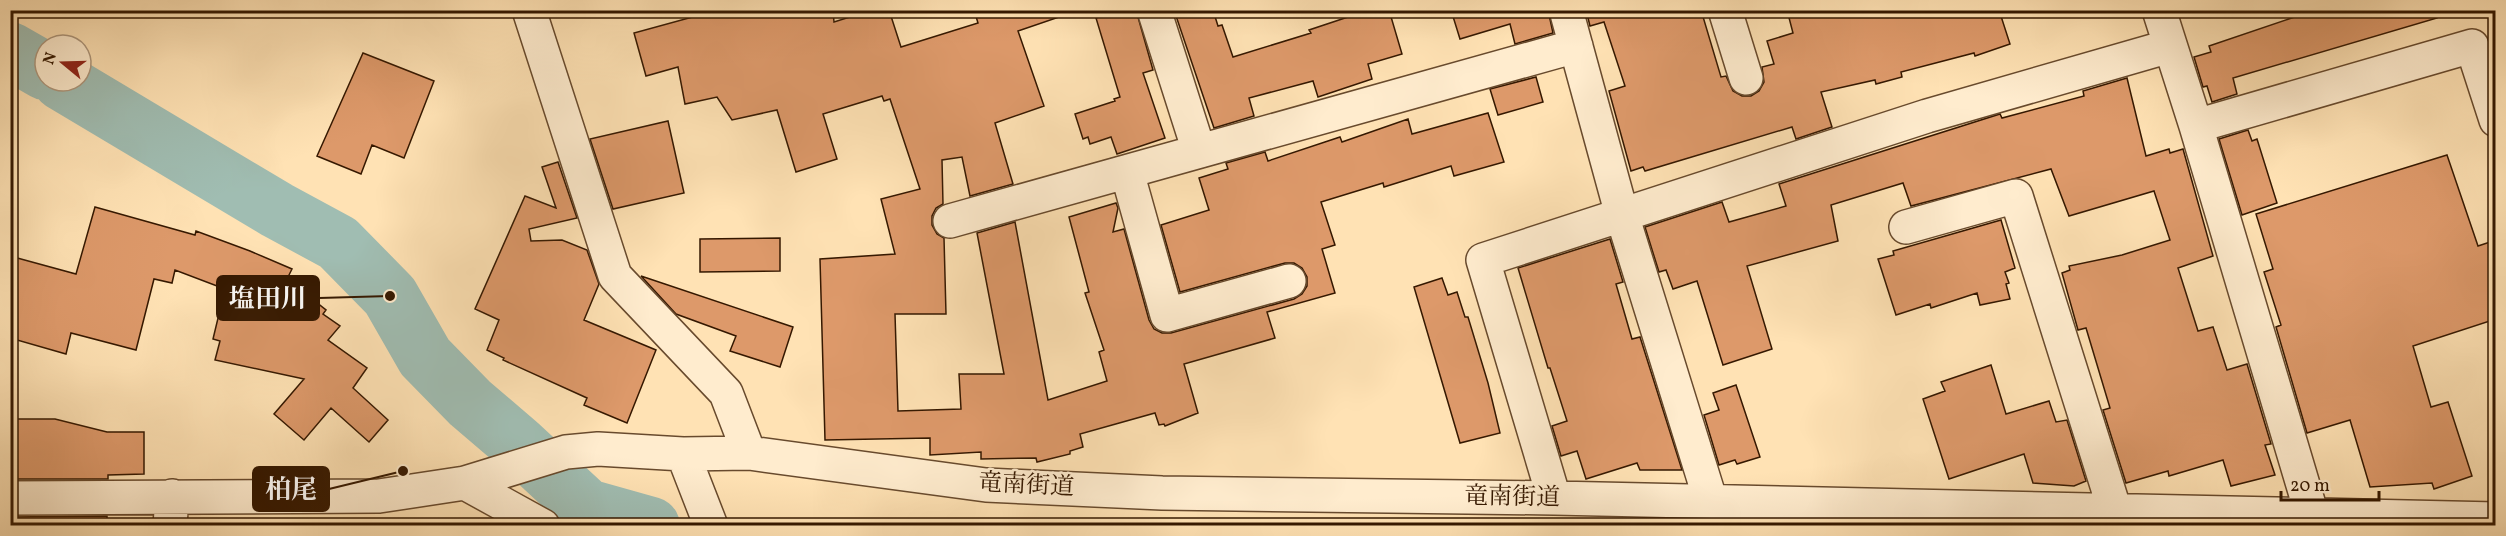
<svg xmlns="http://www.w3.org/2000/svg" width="2506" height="536" font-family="Vollkorn,'Noto Serif JP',serif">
  <rect width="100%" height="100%" fill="#ffe2b4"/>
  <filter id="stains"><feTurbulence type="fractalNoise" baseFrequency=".00333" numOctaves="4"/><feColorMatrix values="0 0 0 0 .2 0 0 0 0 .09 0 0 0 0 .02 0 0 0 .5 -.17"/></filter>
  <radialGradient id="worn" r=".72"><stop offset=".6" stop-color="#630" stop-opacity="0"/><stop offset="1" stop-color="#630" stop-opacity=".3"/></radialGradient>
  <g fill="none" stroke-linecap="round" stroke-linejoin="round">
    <path stroke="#a0bdb2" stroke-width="58" d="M10,51L45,71
      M61,81L277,210L338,243L390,296L425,357L470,403L518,444L587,508L651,526"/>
  </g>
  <path fill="#dd996a" stroke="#351800" stroke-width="1.5" d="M718,10H833L834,22L872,10H889L901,47L978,23L974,10H1065V15L1018,31L1044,106L995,123L1013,184L970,196L962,157L942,160L943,204L936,208L932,216V225L937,234L944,238L946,314H895L898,411L961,409L959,374H1004L977,233L1015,222L1048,400L1107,381L1099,352L1104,350L1085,293L1089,292L1069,217L1116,203L1118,208L1113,232L1124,229L1149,320L1154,329L1162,333H1171L1294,299L1302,294L1307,286V277L1302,268L1294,263H1285L1180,292L1161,225L1209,210L1199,178L1228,169L1226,163L1265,152L1268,161L1340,137L1342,142L1408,119L1412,134L1488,113L1504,162L1454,176L1451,166L1384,187L1383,183L1321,202L1335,245L1322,249L1335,293L1267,312L1275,338L1184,364L1198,413L1165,426L1164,424L1159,425L1155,413L1080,434L1083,447L1070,451V454L1037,462L1036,458L981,459V452L930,455V438L825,440L820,259L895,254L881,199L920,189L890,99L884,101L882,96L823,114L837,159L796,172L777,110L732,120L717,97L685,104L678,67L646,76L634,33Z
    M1119,10H1136L1153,70L1143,73L1165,138L1117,154L1111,137L1090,144L1088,137L1083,139L1075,114L1115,101L1114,99L1120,97L1096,18Z
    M1174,10H1213L1218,26L1222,25L1233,57L1311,33L1309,30L1369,10H1389L1402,54L1368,64L1372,79L1318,97L1313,81L1249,98L1254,116L1214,128Z
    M1451,10H1548L1553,33L1515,44L1510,24L1460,39Z
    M1586,10H1701L1721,77L1726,76L1733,91L1742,96H1751L1759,91L1764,82L1762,67L1774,64L1767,41L1793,33L1787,10H1999L2010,44L1975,56L1974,53L1901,72L1902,77L1876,84L1875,80L1821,92L1832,127L1796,139L1792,127L1645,171L1643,167L1631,171L1609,91L1625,86L1604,22L1590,26Z
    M2315,10H2436L2437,18L2233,78L2237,94L2212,102L2207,86L2203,87L2194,57L2211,52L2209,46Z
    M363,53L434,81L404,158L372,145L361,174L317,156Z
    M1536,77L1543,102L1498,115L1490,89Z
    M2127,78L2146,156L2169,149L2170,153L2183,149L2213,256L2178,268L2198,331L2213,327L2227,370L2247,364L2271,444L2265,445L2275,475L2231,486L2223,460L2169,476L2168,471L2126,483L2103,410L2110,408L2086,328L2078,330L2062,273L2070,270L2069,266L2122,255L2170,240L2154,191L2069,216L2051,169L1911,206L1903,183L1831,205L1838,241L1747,266L1772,349L1723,365L1697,281L1673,289L1666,270L1659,272L1645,227L1722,202L1729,222L1786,206L1779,184L2000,114L2002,118L2084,96L2083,91Z
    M668,121L684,193L613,209L590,139Z
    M2248,130L2252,141L2257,139L2277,203L2242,215L2219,139Z
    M2447,155L2478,246L2496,240V319L2413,346L2431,407L2448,402L2472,476L2434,489L2432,483L2370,487L2350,420L2307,433L2276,327L2281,325L2264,272L2273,269L2256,214Z
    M558,162L577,218L529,229L531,241L562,240L587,250L599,284L584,320L656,350L627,423L584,405L587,398L503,360L504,358L487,350L499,320L475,309L525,196L556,208L542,167Z
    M95,207L195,235L196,231L250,251L292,269L287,279L326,310L323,314L340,326L328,340L367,368L353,388L388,420L369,442L331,408L304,440L274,414L304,379L215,360L220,341L213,339L225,289L175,270L172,283L154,279L136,350L71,333L66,354L10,338V256L76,274Z
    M2001,220L2015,268L2005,272L2009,283L2006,284L2010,299L1980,305L1977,293L1931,308L1930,304L1896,315L1878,259L1894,255L1893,251Z
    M780,238V271L700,272V239Z
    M1610,239L1623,282L1616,284L1632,339L1640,337L1682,470H1640L1637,463L1586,479L1577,451L1561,456L1552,426L1567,421L1550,368H1548L1518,268Z
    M641,276L793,327L780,367L730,351L736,336L676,314Z
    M1442,278L1448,295L1457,292L1465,317H1468L1488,383L1500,433L1460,443L1414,287Z
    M1991,365L2006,414L2049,401L2056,422L2067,420L2086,481L2074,486L2033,483L2024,454L1949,479L1923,399L1945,391L1941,382Z
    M1736,385L1760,457L1737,464L1735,460L1719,465L1704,415L1719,410L1713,393Z
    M10,419H55L107,432H144V474L108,475V479H10Z
    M107,516V525H10V517Z"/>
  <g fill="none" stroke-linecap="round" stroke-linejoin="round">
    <g stroke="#684a2d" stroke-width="36">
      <path id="street" d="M529,10L615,276L726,393L749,453
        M1154,10L1199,151
        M1566,10L1622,215L1711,502
        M1725,10L1746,78
        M2159,10L2196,126L2312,515V526
        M2196,126L2472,46L2496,120
        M1127,172L1167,315L1289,281
        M950,221L1576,46
        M1906,227L2016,196L2115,511
        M683,454L711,526
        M465,483L543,526
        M10,498L379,496L465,483L566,452L598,449L683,454L749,453L986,485L1162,493L1554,498L2496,519
        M1554,498L1483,260L1927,116L2170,46
        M170,526L172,496"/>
    </g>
    <use href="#street" stroke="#ffecce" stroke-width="33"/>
  </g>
  <g text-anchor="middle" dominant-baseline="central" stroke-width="5" stroke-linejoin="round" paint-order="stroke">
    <g font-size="24" fill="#351800" stroke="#ffecce">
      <text transform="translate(1026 486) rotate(3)">竜南街道</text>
      <text transform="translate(1512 498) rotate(1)">竜南街道</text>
    </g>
  </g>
  <path fill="none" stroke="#351800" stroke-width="2" d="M390 296L319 298M403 471L329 489"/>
  <g fill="#351800" stroke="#ffecce" stroke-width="2">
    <circle cx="390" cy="296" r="6"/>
    <circle cx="403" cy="471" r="6"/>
  </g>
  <g fill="#351800" stroke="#351800" stroke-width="2">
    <rect x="217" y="276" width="102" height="44" rx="6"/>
    <rect x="253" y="467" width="76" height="44" rx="6"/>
  </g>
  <g font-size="26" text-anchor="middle" font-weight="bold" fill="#fff">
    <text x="268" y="307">塩田川</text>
    <text x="291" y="498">柏尾</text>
  </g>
  <rect width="2506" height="536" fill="none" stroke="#ffe2b4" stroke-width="36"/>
  <rect x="12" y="12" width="2482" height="512" fill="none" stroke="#351800" stroke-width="3"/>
  <rect x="18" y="18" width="2470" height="500" fill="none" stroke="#351800" stroke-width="1.5"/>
  <g transform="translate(63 63) rotate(289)"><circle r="28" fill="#ffecce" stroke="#ae977c" stroke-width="1.5"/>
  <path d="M0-4.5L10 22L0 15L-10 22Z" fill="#8f2418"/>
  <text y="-9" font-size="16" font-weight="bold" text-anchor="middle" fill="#351800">N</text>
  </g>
  <path d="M2281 491v9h98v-9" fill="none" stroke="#351800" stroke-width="3"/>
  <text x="2290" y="491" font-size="18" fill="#351800" stroke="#ffecce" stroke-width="4.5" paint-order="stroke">20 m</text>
  <rect width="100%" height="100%" filter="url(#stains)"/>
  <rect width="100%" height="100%" fill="url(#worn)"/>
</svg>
